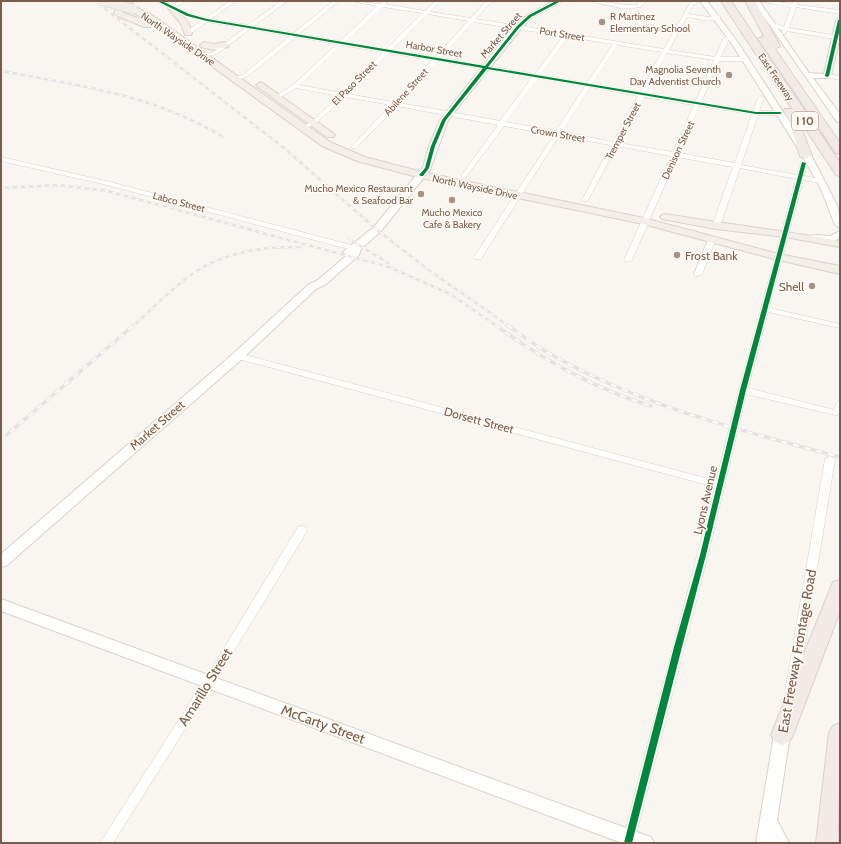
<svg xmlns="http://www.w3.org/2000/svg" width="841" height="844" font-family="Cabin,sans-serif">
  <rect width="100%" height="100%" fill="#f9f5f0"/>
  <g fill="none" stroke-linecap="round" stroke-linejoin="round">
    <g stroke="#d7d1cb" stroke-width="1">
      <path id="street" d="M156,1H163L172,5L179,1H185L176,7L190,14L206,18L230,1H236L211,19L248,25L281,1H287L254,26L294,33L333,1H339L299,34L340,41L377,6L351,1L380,4L384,1L387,3L385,4L425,11L435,1H441L430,12L471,18L486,1H492L476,19L664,49L690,3L693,1H700L694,5L688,14L709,17L718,15L721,17L709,21L687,17L669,50L715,57L723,39L726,37L729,39L721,57H746L749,59L746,61H719L701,103L753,111L758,98L761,96L764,98L759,111H780L783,113L780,115H758L741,165L797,175L801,163L804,161L807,163L804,176L823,180L824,181L821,183L803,180L769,308L840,324V328L768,312L748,388L834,410L836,403L840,400V416L746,394L708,555L634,843H622L715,487L235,358L234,356L238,353L716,481L739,390L796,179L740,168L720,226L716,228L712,226L733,167L677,157L632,260L628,262L624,260L671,156L617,146L588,200L585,202L582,200L611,145L559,136L482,257L481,259H475L474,257L554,135L504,126L466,177L464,178L461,176L498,125L397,106L356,148H352V146L391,105L345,97L315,124L302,130L300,129V127L311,122L339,96L296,88L279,98L274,97L293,85L337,44L296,37L248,76L236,81L233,79L234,78L244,74L290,36L250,29L217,54L203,57V55L213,52L245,28L207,22L190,34H186V32L202,20L186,16ZM383,7L422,13L386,49L345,42ZM428,14L468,21L435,57L392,50ZM473,22L563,36L535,74L440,58ZM568,37L613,44L587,83L540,75ZM342,45L383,52L342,93L299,85ZM618,45L662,52L640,92L592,84ZM389,53L432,60L394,102L348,94ZM667,53L714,60L695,102L646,93ZM438,61L532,77L500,121L400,103ZM538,78L585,86L556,131L506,122ZM590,87L638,96L613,142L562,132ZM644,97L694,105L673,152L619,143ZM699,106L752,114L735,163L679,153Z
        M590,1C606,1 621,6 637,5L639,1H645L641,7L624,9Z
        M758,1H772L792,4L793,1H799L797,5L840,10V14L796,7L789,28L840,36V40L787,31L786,34H782V30L774,26L777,24L784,27L791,7Z
        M827,74L840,76V80L825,77L824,76Z
        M1,157L110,182L359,247L360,249L356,251L107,185L1,161Z
        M709,237H715L716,239L702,274L698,276H695L694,274Z
        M830,456L835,459L797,692L795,696L791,697L787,696L785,692L825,459Z
        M302,526L306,527L307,530L306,533L213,685L113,843H100L205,679L298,527Z"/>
    </g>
    <g stroke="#d9d2cb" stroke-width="2">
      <path id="secondary" d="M554,1H562L532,17L521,29L448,120L430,170L381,231L361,249L359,255L326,284L316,289L242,359L6,566L1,567V554L234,353L308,285L318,280L347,255L343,252L374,227L423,167L429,146L440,120L515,25L528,15Z
        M700,1H707L739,44L811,155L838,207L840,228L835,225L821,189L802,155L732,44Z
        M753,1H759L809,73L824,74L836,20L840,18V36L831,76L827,78H813L840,114V122H837Z
        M840,231V238C833,243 815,244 808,238L813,235L830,236Z
        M1,599L645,835L651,837L654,843H622L1,611Z
        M782,728L788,730L790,735L777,820L789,843H756L774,735L776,730Z"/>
    </g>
    <g stroke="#dad1cc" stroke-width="2">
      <path id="primary" d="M125,1H134L122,12L150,23V27H144L115,15L114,13L116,7Z
        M169,6H175L189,24L192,33L191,35H185L181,24L168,8Z
        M130,7H136L155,17L330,142L365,157L422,172L644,218L779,254L840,266V274L774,259L643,224L421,178L357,161L322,146L149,21L130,11Z
        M204,42L213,44L225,42L229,45L228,47L213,50L201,47L200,45Z
        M261,82L333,133L335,135L333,137H327L258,87L256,85Z
        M666,214C724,224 782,230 840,241V247L785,237L716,229L662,219L660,217L662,215Z"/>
    </g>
    <g stroke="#dad1cc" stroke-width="2">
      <path id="highway" d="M721,1H731L840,163V176L836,175L797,116L812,156L806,159L800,156L790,124L784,111L785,109H792Z
        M745,1H755L780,46L775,49L840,143V154L836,153L758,39L764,36Z
        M840,580V611L793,735L789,742L782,745L775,742L771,735L831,587L833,582Z
        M840,723L838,843H816L829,733L833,726Z"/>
    </g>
    <use href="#street" fill="#fefefd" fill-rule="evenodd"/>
    <use href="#secondary" fill="#fefefd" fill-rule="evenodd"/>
    <use href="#primary" fill="#f3eee8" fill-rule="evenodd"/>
    <use href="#highway" fill="#f2eae7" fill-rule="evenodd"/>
    <g stroke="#e6e3e7" stroke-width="2.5">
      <path id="rail-far1" d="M95,1L284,148L376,229L430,271L509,326
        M1,71C79,85 154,95 223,137
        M1,188L59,185L107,191L389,267L450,294L497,326
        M349,239L388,263
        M133,326C152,309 175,285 195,272C225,252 266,246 301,247"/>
    </g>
    <g stroke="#e6e3e7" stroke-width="3.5">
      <path id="rail" d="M495,325C544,360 593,388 651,406
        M507,325C519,333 530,342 542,349C634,404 738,430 840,457
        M1,440L134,325"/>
    </g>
    <use href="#rail-far1" stroke="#fffaf3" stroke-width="1.5" stroke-dasharray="4" stroke-linecap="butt"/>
    <use href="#rail" stroke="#fffaf3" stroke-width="2" stroke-dasharray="6" stroke-linecap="butt"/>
    <g stroke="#dad1cc" stroke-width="10" stroke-linecap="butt">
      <path id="primary-bridge" d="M102,1L133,9"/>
    </g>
    <use href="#primary-bridge" stroke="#f3eee8" stroke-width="9"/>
    <g stroke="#fffaf3" stroke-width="2">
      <path id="cycleway" d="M157,1H162L189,14L207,19L485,66L517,26L529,15L556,1H561L531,17L519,28L488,67L756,112H780L782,113L780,114H756L487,69L446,120L435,146L429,168L423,176H421L419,175L425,168L431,146L442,120L483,68L207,21L187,16Z
        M840,19V28L829,76L827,77L825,76L838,20Z
        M802,162L806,163L746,390L706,555L682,647L632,843H624L674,647L700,555L740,390Z"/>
    </g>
    <use href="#cycleway" fill="#00873e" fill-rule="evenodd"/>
  </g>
  <g fill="#a69286" stroke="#fffaf3" stroke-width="1.5">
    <circle cx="602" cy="22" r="4"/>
    <circle cx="729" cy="75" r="4"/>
    <circle cx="421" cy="194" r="4"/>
    <circle cx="452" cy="200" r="4"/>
    <circle cx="677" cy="255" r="4"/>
    <circle cx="812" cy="286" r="4"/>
  </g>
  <g text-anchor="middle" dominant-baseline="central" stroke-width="3" stroke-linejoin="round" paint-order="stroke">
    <g font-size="10" fill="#7a5c4d" stroke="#fffaf3" text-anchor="end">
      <text x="610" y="16" text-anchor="start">R Martinez<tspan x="610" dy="12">Elementary School</tspan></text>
      <text x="721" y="69">Magnolia Seventh<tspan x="721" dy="12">Day Adventist Church</tspan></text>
      <text x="413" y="188">Mucho Mexico Restaurant<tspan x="413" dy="12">&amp; Seafood Bar</tspan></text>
      <text x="452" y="212" text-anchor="middle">Mucho Mexico<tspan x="452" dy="12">Cafe &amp; Bakery</tspan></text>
    </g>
    <g font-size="10" fill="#7a5c4d" stroke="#fffaf3">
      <text transform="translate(562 34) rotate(9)">Port Street</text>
      <text transform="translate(501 35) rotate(-49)">Market Street</text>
      <text transform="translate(178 39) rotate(34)">North Wayside Drive</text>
      <text transform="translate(434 49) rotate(10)">Harbor Street</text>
      <text transform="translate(776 77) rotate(56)">East Freeway</text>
      <text transform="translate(354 83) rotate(-45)">El Paso Street</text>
      <text transform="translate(406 92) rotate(-48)">Abilene Street</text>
      <text transform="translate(623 131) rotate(-62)">Tremper Street</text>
      <text transform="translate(558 134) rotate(10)">Crown Street</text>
      <text transform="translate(678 150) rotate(-65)">Denison Street</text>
      <text transform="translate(475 187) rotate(12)">North Wayside Drive</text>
      <text transform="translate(179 202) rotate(15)">Labco Street</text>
    </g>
    <rect fill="#fffaf3" stroke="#a28b7f" stroke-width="1" x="792" y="112" width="26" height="18" rx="3"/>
    <g font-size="11" font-weight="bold" fill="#7a5c4d">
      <text x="805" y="121">I 10</text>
    </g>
    <g font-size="12" fill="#7a5c4d" stroke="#fffaf3" text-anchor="start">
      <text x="685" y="255">Frost Bank</text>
      <text x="804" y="286" text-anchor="end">Shell</text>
    </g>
    <g font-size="12" fill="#7a5c4d" stroke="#fffaf3">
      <text transform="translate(479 420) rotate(15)">Dorsett Street</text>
      <text transform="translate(157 425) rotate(-41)">Market Street</text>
      <text transform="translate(705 500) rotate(-77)">Lyons Avenue</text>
    </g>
    <g font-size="14" fill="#7a5c4d" stroke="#fffaf3">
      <text transform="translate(797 651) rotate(-80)">East Freeway Frontage Road</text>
      <text transform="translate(205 687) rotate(-58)">Amarillo Street</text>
      <text transform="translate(323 724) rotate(20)">McCarty Street</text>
    </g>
  </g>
  <rect width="841" height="844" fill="none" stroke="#7a5c4d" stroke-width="4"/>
</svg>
